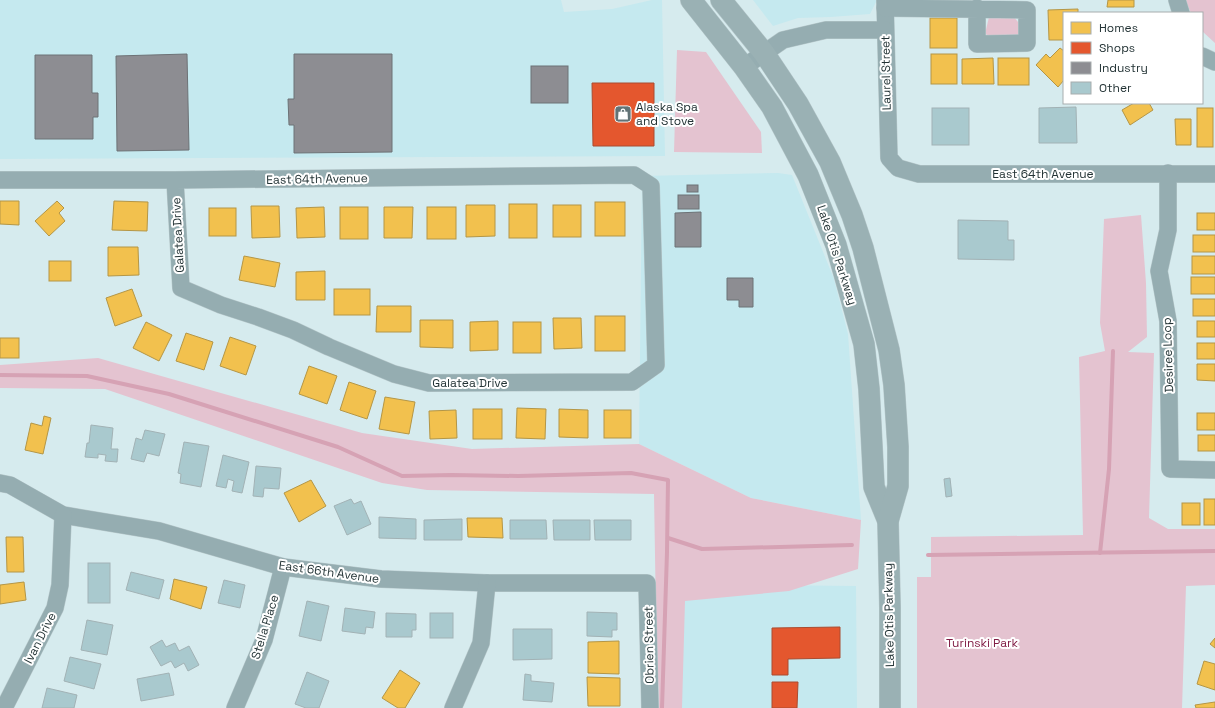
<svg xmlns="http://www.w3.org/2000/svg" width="1215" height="708" font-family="'Space Grotesk',sans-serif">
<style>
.built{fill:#c5e9ef}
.green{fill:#e4c3d0}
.homes{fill:#f2c14e;stroke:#b49646}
.shops{fill:#e4572e;stroke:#aa4c30}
.industry{fill:#8d8d92;stroke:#6d7276}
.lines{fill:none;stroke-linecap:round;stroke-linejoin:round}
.stream{stroke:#d6a2b4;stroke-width:4}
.building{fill:#a9c9ce;stroke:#a2b2b5}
.minor-casing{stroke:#b7c8cb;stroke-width:18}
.major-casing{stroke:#b7c8cb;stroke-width:22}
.minor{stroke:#95adb1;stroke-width:17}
.major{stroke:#9ab1b4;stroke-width:21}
.labels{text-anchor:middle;stroke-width:4;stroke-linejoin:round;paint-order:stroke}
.street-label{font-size:12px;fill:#233335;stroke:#fff}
.poi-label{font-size:12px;fill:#233335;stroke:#fff;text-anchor:start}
.park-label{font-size:12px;fill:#801c44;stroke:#fff}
</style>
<rect width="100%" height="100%" fill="#d6ebee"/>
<g class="built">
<polygon points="0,0 561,0 564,12 612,9 652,0 662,0 665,156 0,159"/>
<polygon points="753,0 877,0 870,14 831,17 798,18 773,26"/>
<polygon points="778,173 792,175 834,279 848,334 861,520 751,498 639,444 642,176"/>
<polygon points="666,584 856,586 857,708 668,708"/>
</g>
<g class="green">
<polygon points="1186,0 1215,0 1215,43 1202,31 1202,13 1191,13 1187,4"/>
<polygon points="989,17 1014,17 1018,22 1019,36 1002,40 985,34"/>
<polygon points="677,50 706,52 761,132 762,153 674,152"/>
<polygon points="1141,215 1146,283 1147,337 1128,352 1154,353 1149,518 1168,529 1215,529 1215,585 1186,586 1182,708 917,708 917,577 931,577 931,537 1083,535 1079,357 1105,351 1100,323 1104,219"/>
<polygon points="98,358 362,433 472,449 639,444 751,498 861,520 858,569 789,591 685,601 682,708 659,708 656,615 654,494 427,490 382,483 105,389 0,388 0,365"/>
</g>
<g class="homes">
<polygon points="1108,0 1134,0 1134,7 1107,7"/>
<polygon points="1078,9 1078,13 1064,13 1064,40 1049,40 1048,10"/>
<rect x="930" y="18" width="27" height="30"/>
<polygon points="1060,48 1064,51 1064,80 1058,87 1036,65 1046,54 1050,58"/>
<rect x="931" y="54" width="26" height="30"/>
<polygon points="993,58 994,84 962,84 962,59"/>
<rect x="998" y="58" width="31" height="27"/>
<polygon points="1134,103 1149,103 1153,110 1130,125 1122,110"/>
<rect x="1197" y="108" width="16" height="39"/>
<polygon points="1175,119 1191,119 1191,145 1176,145"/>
<polygon points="0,201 19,201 19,225 0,224"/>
<polygon points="57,201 64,208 59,213 65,221 49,236 35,221"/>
<polygon points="114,201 148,202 147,231 112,230"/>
<rect x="595" y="202" width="30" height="34"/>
<rect x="509" y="204" width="28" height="34"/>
<polygon points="466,205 495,205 495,236 466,237"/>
<rect x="553" y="205" width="28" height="32"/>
<polygon points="251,206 279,206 280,237 252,238"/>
<polygon points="324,207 325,237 297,238 296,208"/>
<rect x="340" y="207" width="28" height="32"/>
<polygon points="384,207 413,207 412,238 384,238"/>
<rect x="427" y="207" width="29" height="32"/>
<rect x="209" y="208" width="27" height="28"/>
<rect x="1197" y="213" width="18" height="17"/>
<rect x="1193" y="235" width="22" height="17"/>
<polygon points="108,247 138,247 139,275 108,276"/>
<polygon points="244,256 280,263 275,287 239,280"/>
<rect x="1192" y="256" width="23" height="18"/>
<rect x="49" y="261" width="22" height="20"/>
<polygon points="325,271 325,300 296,300 296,272"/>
<rect x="1191" y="277" width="24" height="17"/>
<polygon points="132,289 142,316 115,326 106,298"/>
<rect x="334" y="289" width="36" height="26"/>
<rect x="1193" y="299" width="22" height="17"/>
<polygon points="377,306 411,306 411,332 376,332"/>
<rect x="595" y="316" width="30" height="35"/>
<polygon points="553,318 581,318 582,348 554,349"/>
<polygon points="420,320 453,320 453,348 420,347"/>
<polygon points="498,321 498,350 470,351 470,322"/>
<rect x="1197" y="321" width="18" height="16"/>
<polygon points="146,322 172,335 159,361 133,348"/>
<rect x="513" y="322" width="28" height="31"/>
<polygon points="186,333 213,342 204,370 176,361"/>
<polygon points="230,337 256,346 246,375 220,366"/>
<rect x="0" y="338" width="19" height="20"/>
<rect x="1197" y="343" width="18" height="16"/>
<polygon points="1197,364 1215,364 1215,381 1197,380"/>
<polygon points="309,366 337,376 327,404 299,394"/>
<polygon points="349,382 376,391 367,419 340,410"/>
<polygon points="385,397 415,402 409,434 379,429"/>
<polygon points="517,408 546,409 545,439 516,438"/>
<rect x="473" y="409" width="29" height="30"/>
<polygon points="559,409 588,410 588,438 559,437"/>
<polygon points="456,410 457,438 430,439 429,411"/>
<rect x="604" y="410" width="27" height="28"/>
<rect x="1197" y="413" width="18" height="17"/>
<polygon points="44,416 51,418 43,454 25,450 31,423 42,426"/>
<rect x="1198" y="435" width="17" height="16"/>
<polygon points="311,480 326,506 299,522 284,493"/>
<rect x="1204" y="499" width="11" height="26"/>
<rect x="1182" y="503" width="18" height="22"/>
<polygon points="467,518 502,518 503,538 468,537"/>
<polygon points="6,537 23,537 24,572 7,572"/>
<polygon points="174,579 207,587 201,609 170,599"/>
<polygon points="24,582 26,600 0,604 0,585"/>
<polygon points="1215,638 1215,648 1210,644"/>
<polygon points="619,641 619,674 588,673 588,642"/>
<polygon points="1204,661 1215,664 1215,690 1197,684"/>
<polygon points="400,670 420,683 405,708 398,708 382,698"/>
<polygon points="587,677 620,678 620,706 588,706"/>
<polygon points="1215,702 1215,708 1196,708 1195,705"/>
</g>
<g class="shops">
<polygon points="592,83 654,83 654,146 593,146"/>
<polygon points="840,627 840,658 788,659 788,675 772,675 772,628"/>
<polygon points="772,682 798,682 797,708 772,708"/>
</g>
<g class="industry">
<polygon points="187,54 189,150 117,151 116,56"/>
<polygon points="294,54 392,54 392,152 294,153 294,125 289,125 288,99 294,99"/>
<polygon points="35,55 92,55 92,93 98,93 98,117 93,117 93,139 35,139"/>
<rect x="531" y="66" width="37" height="37"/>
<rect x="687" y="185" width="11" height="7"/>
<rect x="678" y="195" width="21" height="14"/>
<polygon points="701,212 701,247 675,247 675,213"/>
<polygon points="727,278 753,278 753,307 739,307 739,300 727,300"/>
</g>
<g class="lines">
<g class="stream">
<polyline points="0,375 87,376 169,394 338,447 402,476 452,475 518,476 631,473 668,480 667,552 662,708"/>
<polyline points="668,538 702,549 852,545"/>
<polyline points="1100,553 1109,469 1113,351"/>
<polyline points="928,555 1215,551"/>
</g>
</g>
<g class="building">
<polygon points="1076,107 1077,143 1039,143 1039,108"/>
<rect x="932" y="108" width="37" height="37"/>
<polygon points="958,220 1008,221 1008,240 1014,240 1014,260 958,259"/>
<polygon points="91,425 113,428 111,449 118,449 117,462 105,461 106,455 98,454 98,458 85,457 87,443 89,443"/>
<polygon points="145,430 165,434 159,456 147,453 144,462 131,459 136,438 142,440"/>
<polygon points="184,442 209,446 201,487 180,483 181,474 178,473"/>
<polygon points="223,455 249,462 242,493 232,491 234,481 228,479 226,488 216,486"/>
<polygon points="256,466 281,468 279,489 264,488 263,497 253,496"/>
<polygon points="950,478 952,496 946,497 944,479"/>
<polygon points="351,499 354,504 361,501 371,524 347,535 334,506"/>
<polygon points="379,517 416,519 416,539 379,538"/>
<polygon points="462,519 462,540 424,540 424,520"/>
<polygon points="510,520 546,520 547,539 510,539"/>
<polygon points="553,520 590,520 590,540 554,540"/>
<polygon points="594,520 631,520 631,540 595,540"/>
<rect x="88" y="563" width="22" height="40"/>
<polygon points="131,572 164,580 159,599 126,590"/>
<polygon points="224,580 245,585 240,608 218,603"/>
<polygon points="307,601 329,606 321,641 299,636"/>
<polygon points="345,608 375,612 373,628 366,627 365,634 342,631"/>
<polygon points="587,612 617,613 617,630 612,630 612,637 587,636"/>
<polygon points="386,613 416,614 416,630 412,630 412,637 386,637"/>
<rect x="430" y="613" width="23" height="25"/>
<polygon points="87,620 113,625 107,655 81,650"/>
<polygon points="513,629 552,629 552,659 513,660"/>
<polygon points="162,640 166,647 175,643 179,651 189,646 199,665 188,671 184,663 175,668 171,661 161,666 150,647"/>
<polygon points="70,657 101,664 94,689 64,681"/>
<polygon points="307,672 329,681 319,708 306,708 295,704"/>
<polygon points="169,673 174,695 141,701 137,679"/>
<polygon points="525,674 531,675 531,681 554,683 552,702 523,700"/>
<polygon points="47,688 77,695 74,708 42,708"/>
</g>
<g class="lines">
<g class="minor-casing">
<g id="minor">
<polyline points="885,0 889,158 898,168 919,174 1215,174"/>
<polyline points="1177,0 1181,13"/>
<polyline points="885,8 1027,10 1027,43 977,44 977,8"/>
<polyline points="1202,56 1215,62"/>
<polyline points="744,67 783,40 826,30 885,30"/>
<polyline points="1168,173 1168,230 1159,271 1168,321 1170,469 1215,470"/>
<polyline points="0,180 175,180 634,175 651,186 656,365 632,382 429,383 394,374 329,347 293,330 258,317 221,305 181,288 175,180"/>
<polyline points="0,483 10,485 63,515 159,531 283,567 381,579 487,583 647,583 650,708"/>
<polyline points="4,708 55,608 60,585 63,515"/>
<polyline points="235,708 264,640 283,567"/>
<polyline points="453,708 481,643 487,583"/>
</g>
</g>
<g class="major-casing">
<g id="major">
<polyline points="691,0 744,67 772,107 808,175 836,245 864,344 869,389 874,487 888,521"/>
<polyline points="721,0 764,53 798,104 830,162 852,215 863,248 889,350 894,385 898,447 898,486 888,521 890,608 890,708"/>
</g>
</g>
<use href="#minor" class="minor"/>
<use href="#major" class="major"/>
</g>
<defs>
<g id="shop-square" transform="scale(0.9)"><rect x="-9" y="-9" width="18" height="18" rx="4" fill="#627376" stroke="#fff"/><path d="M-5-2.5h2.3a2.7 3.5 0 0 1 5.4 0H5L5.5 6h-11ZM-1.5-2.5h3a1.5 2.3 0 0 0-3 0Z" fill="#fff"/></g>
</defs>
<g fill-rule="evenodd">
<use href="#shop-square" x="623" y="114"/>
</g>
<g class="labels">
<g class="street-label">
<text transform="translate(886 73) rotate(-91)" y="4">Laurel Street</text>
<text x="1043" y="178">East 64th Avenue</text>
<text transform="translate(317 179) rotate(-1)" y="4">East 64th Avenue</text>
<text transform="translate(178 235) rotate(-93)" y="4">Galatea Drive</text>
<text transform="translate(837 255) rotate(72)" y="4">Lake Otis Parkway</text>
<text transform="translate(1168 355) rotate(-92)" y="4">Desiree Loop</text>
<text x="470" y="387">Galatea Drive</text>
<text transform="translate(329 572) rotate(8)" y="4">East 66th Avenue</text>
<text transform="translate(889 615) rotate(-91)" y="4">Lake Otis Parkway</text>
<text transform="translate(265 627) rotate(-73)" y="4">Stella Place</text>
<text transform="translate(40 638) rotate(-63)" y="4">Ivan Drive</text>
<text transform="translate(649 645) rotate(-91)" y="4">Obrien Street</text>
</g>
<g class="poi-label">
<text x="636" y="111">Alaska Spa<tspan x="636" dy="14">and Stove</tspan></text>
</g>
<g class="park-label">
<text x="982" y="647">Turinski Park</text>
</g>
</g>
<rect x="1063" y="12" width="140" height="92" fill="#ffffff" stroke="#a7adae"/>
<rect x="1071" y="22" width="20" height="12" fill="#f2c14e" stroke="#a7adae"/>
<text x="1099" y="32" font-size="12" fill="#233335">Homes</text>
<rect x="1071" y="42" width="20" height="12" fill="#e4572e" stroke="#a7adae"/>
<text x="1099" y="52" font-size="12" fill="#233335">Shops</text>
<rect x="1071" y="62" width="20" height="12" fill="#8d8d92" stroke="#a7adae"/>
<text x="1099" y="72" font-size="12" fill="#233335">Industry</text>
<rect x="1071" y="82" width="20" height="12" fill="#a9c9ce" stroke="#a7adae"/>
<text x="1099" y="92" font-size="12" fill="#233335">Other</text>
</svg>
